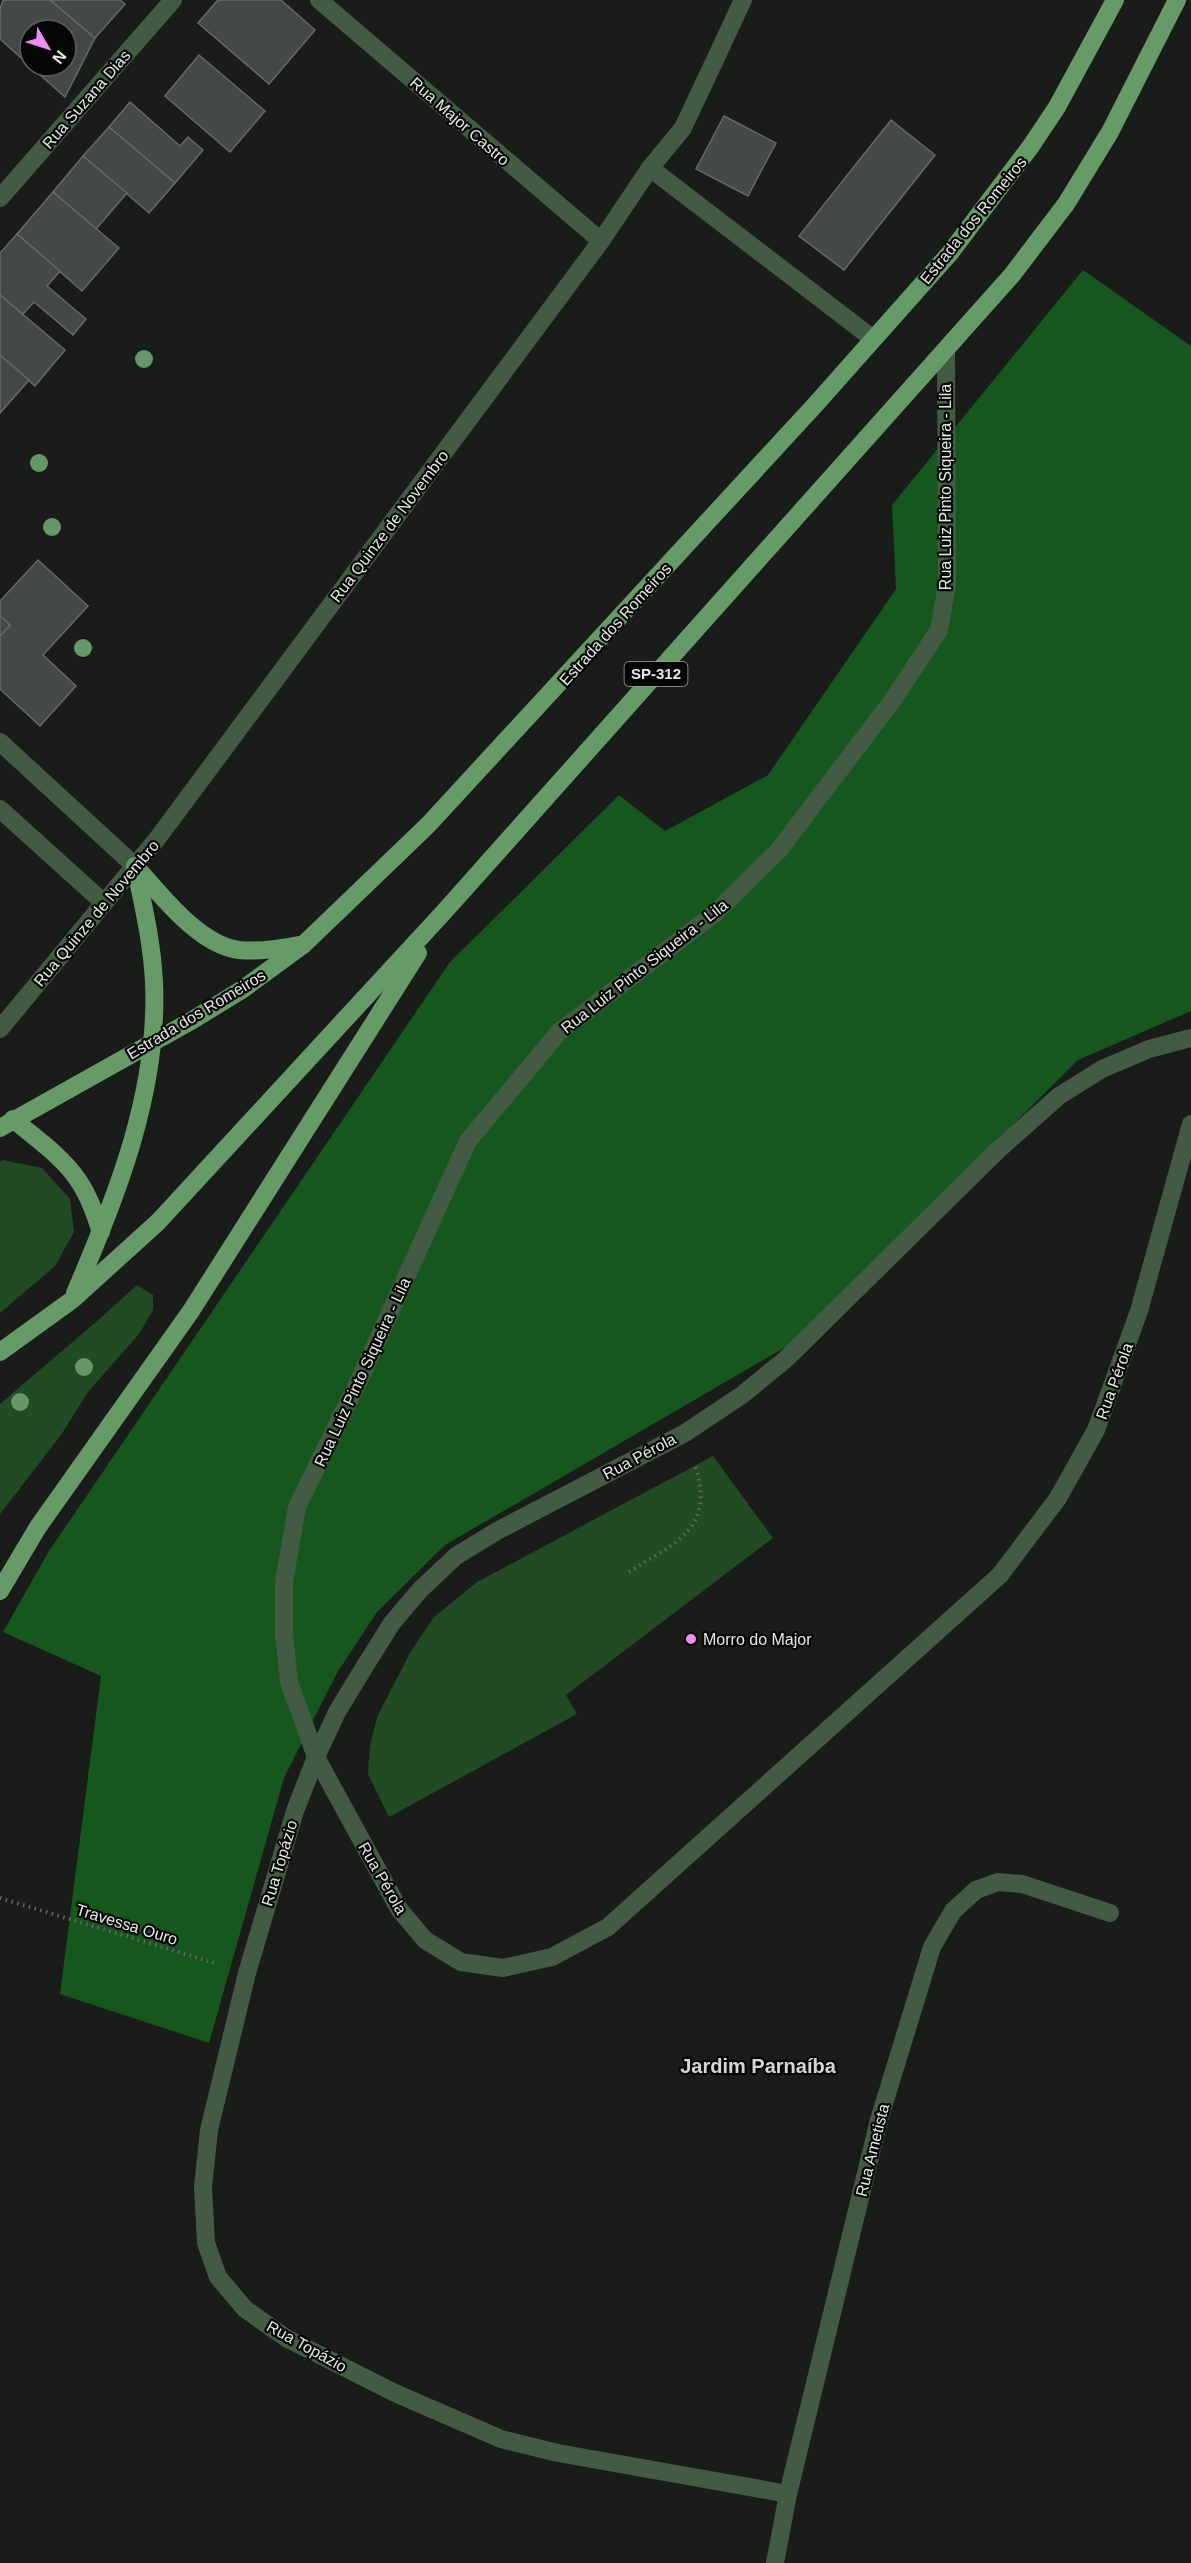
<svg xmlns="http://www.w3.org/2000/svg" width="1191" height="2563" font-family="Arial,sans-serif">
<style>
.green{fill:#214b23}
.forest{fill:#16571e}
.building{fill:#454945;stroke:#656a65;stroke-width:1.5;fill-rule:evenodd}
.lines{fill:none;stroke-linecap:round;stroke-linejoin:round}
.path{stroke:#656865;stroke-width:4;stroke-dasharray:1.5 4.5;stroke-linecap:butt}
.street{stroke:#425b42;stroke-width:18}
.primary{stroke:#669a67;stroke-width:18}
.tree{fill:#669768}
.poi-dot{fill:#f08bf6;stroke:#050705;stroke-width:2}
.labels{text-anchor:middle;stroke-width:4.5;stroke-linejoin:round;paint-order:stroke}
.shield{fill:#050705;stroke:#a2a5a2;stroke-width:1.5}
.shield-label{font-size:15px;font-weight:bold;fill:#e6e9e6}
.street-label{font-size:16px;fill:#e6e9e6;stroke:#050705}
.poi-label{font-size:16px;fill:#e6e9e6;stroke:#050705;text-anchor:start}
.quarter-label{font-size:20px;font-weight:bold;fill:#d2d7d2;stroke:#050705}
</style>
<rect width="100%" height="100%" fill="#191c19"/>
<g class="green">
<polygon points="3,1160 42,1168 70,1199 74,1232 55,1266 0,1313 0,1162"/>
<polygon points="137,1285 153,1295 153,1310 139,1334 88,1392 61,1435 0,1514 0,1404 96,1322"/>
<polygon points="713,1456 773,1538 566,1695 577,1714 389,1817 368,1774 370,1746 377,1717 411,1651 434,1617 477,1582"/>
</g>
<polygon class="forest" points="1083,270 1191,346 1191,1011 1078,1060 796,1341 445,1545 377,1612 337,1673 284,1778 209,2043 60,1994 101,1676 3,1632 49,1551 450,962 619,795 665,831 768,775 896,589 892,505"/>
<g class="building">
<path d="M3,0h47l45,38 -30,59 -65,-58v-30zM30,30h36v36h-36z"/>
<polygon points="50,0 120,0 125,4 95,38"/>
<polygon points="218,0 281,0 315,30 269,84 198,23"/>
<polygon points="199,55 265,111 230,152 165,96"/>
<polygon points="130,102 180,146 188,137 203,150 175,183 109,127"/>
<polygon points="724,116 776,143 748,196 696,169"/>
<polygon points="891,120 935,155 844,270 799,236"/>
<polygon points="109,127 175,183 149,213 83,156"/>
<polygon points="83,156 127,193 96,229 53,192"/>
<polygon points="53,192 119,248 82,291 17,234"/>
<polygon points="17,234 60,271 47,286 86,319 73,335 34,302 23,314 0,295 0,253"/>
<polygon points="0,295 65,350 35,386 0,355"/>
<polygon points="0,355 29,380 0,413"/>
<polygon points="38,560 88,606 43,655 76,686 40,726 0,689 0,636 10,625 0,616 0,601"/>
<polygon points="0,616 10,625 0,636"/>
</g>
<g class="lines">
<g class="path">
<path d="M629,1572c47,-30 87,-43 66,-107"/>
<polyline points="0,1898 218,1964"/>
</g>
<g class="street">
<polyline points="319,0 601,241"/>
<polyline points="650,168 872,338"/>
<polyline points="0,198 173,0"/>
<polyline points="946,351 947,585 939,630 892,701 779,850 714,914 559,1032 468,1141 362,1374 297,1507 284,1582 284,1633 289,1682 316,1757 399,1909 425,1940 461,1962 503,1968 552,1957 608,1927 1000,1575 1058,1498 1096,1430 1139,1311 1191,1124"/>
<polyline points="0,742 135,866"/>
<polyline points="0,809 104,903"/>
<polyline points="0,1029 157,839 601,241 650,168 683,128 743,0"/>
<polyline points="788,2494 558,2453 501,2439 395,2393 286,2338 245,2309 218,2277 206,2243 203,2187 209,2130 247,1973 295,1811 316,1757 337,1712 365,1666 392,1623 420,1590 456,1556 497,1531 685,1433 742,1395 786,1359 998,1150 1059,1096 1102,1069 1149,1049 1191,1038"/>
<polyline points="775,2563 788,2494 879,2120 932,1947 953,1911 976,1890 998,1882 1022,1884 1110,1913"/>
</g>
<g class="primary">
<path d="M136,867c25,28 63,78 103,83 20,2 40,-1 60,-5"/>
<path d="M13,1119c22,19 49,37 65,61 11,16 17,34 23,52"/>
<polyline points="0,1128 191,1021 243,989 303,945 428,825 815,405 950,253 1031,146 1057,107 1115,0"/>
<path d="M75,1293c42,-97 84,-203 79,-311 -2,-40 -11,-78 -19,-116"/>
<polyline points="0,1352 72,1300 158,1222 443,913 1012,275 1066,204 1110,132 1177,0"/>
<polyline points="0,1591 38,1527 191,1311 418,953"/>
</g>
</g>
<g class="tree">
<circle cx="144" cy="359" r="9"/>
<circle cx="39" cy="463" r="9"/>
<circle cx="52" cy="527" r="9"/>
<circle cx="83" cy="648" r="9"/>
<circle cx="84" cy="1367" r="9"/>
<circle cx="20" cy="1402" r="9"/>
</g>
<circle class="poi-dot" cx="691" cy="1639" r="6"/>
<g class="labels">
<rect class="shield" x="624.5" y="662" width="63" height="24" rx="4.5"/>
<g class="shield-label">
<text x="656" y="679">SP-312</text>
</g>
<g class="street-label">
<text transform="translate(86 99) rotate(-49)" y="6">Rua Suzana Dias</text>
<text transform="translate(460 121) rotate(41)" y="6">Rua Major Castro</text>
<text transform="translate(973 220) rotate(-51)" y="6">Estrada dos Romeiros</text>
<text transform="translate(945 487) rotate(-90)" y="6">Rua Luiz Pinto Siqueira - Lila</text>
<text transform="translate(389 526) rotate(-53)" y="6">Rua Quinze de Novembro</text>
<text transform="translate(615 624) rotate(-48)" y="6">Estrada dos Romeiros</text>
<text transform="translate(96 913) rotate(-50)" y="6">Rua Quinze de Novembro</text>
<text transform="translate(644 966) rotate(-38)" y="6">Rua Luiz Pinto Siqueira - Lila</text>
<text transform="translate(196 1014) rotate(-31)" y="6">Estrada dos Romeiros</text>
<text transform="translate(362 1372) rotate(-65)" y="6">Rua Luiz Pinto Siqueira - Lila</text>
<text transform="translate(1114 1381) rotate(-70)" y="6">Rua Pérola</text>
<text transform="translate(639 1456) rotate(-28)" y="6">Rua Pérola</text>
<text transform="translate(279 1863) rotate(-73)" y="6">Rua Topázio</text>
<text transform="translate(383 1878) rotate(60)" y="6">Rua Pérola</text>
<text transform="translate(127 1924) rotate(17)" y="6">Travessa Ouro</text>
<text transform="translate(872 2150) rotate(-76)" y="6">Rua Ametista</text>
<text transform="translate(307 2346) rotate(29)" y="6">Rua Topázio</text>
</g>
<g class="poi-label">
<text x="703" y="1645">Morro do Major</text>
</g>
<g class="quarter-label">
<text x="758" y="2073">Jardim Parnaíba</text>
</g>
</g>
<g transform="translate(48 48) rotate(129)"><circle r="28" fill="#050705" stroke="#5f615f" stroke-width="1.5"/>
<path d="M0-4.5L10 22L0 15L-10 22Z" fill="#f08bf6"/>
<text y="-9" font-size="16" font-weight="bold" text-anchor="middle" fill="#e6e9e6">N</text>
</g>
</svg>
